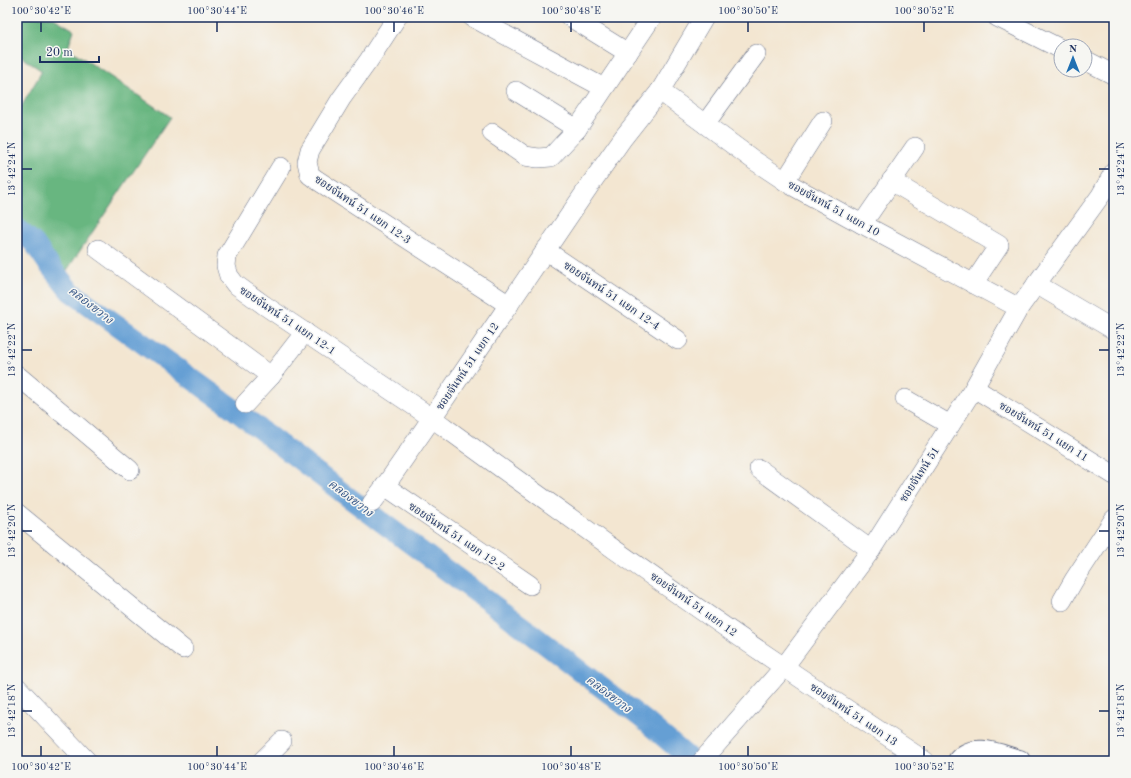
<svg xmlns="http://www.w3.org/2000/svg" width="1131" height="778" font-family="'Old Standard TT','Noto Serif Thai',serif">
<style>
.forest{fill:#67b680;stroke:#41726f}
.lines{fill:none;stroke-linecap:round;stroke-linejoin:round}
.canal{stroke:#659fd4;stroke-width:21}
.minor-casing{stroke:#676f86;stroke-width:20}
.tertiary-casing{stroke:#676f86;stroke-width:24}
.minor{stroke:#fff;stroke-width:19}
.tertiary{stroke:#fff;stroke-width:22}
.ticks{fill:none;stroke:#1b2f5e;stroke-width:1.5}
.labels{text-anchor:middle;stroke-width:3;stroke-linejoin:round;paint-order:stroke}
.street-label{font-size:11px;fill:#1b2f5e;stroke:#f6f6f2}
.water-label{font-size:12px;font-style:italic;fill:#355687;stroke:#f6f6f2}
.neatline{fill:none;stroke:#1b2f5e;stroke-width:1.5}
.ticks-label{font-size:10px;text-anchor:middle;fill:#1b2f5e}
</style>
<rect width="100%" height="100%" fill="#f6f6f2"/>
<filter id="ink" filterUnits="userSpaceOnUse"><feTurbulence type="fractalNoise" baseFrequency=".025" numOctaves="2"/><feDisplacementMap in="SourceGraphic" scale="8" xChannelSelector="R" yChannelSelector="G"/><feConvolveMatrix kernelMatrix="1 2 1 2 8 2 1 2 1" color-interpolation-filters="sRGB"/></filter>
<filter id="wash" filterUnits="userSpaceOnUse"><feTurbulence type="fractalNoise" baseFrequency=".012" numOctaves="4" result="noise"/><feDisplacementMap in="SourceGraphic" scale="16" xChannelSelector="R" yChannelSelector="G"/><feGaussianBlur stdDeviation="0.9" result="paint"/><feColorMatrix in="noise" values="0 0 0 0 0 0 0 0 0 0 0 0 0 0 0 0 0 1.4 0 .05"/><feComposite in="paint" operator="in"/></filter>
<g filter="url(#wash)">
<rect width="100%" height="100%" fill="#f3e6d1"/>
<polygon class="forest" points="17,17 52,17 74,30 68,48 170,117 63,276 36,236 17,221 17,114 42,71 17,54"/>
<g class="lines">
<polyline class="canal" points="17,229 34,243 49,265 70,291 231,407 352,500 524,628 644,720 692,761"/>
</g>
</g>
<g filter="url(#ink)">
<g class="lines">
<g class="minor-casing">
<g id="minor">
<polyline points="397,17 369,60 341,99 310,150 307,162 310,175 317,180 509,305"/>
<polyline points="472,17 604,88"/>
<polyline points="570,17 628,53"/>
<path d="M704,17l-44,74 -37,47 -31,44 -160,236c116,84 233,169 352,249 47,32 94,63 141,94"/>
<polyline points="997,17 1061,49"/>
<polyline points="1085,60 1114,75"/>
<polyline points="516,91 577,129"/>
<polyline points="660,91 755,161 791,185 849,217 1019,308"/>
<polyline points="705,124 756,54"/>
<polyline points="492,133 525,156 538,158 551,157 577,129 652,17"/>
<polyline points="281,167 227,256 226,266 229,276 235,284 264,305 432,418 385,486 372,503"/>
<polyline points="785,181 823,121"/>
<polyline points="891,181 999,245 973,284"/>
<polyline points="862,224 915,147"/>
<polyline points="98,249 271,376"/>
<polyline points="545,250 678,340"/>
<polyline points="1036,284 1114,330"/>
<polyline points="17,375 130,470"/>
<polyline points="974,388 1114,475"/>
<polyline points="905,399 950,425"/>
<polyline points="245,404 271,376 305,332"/>
<polyline points="759,469 871,550"/>
<polyline points="385,486 530,585"/>
<polyline points="17,513 183,649"/>
<polyline points="1062,601 1074,580 1114,519"/>
<polyline points="17,687 87,761"/>
<polyline points="262,761 282,741"/>
<polyline points="702,761 784,667 871,550 974,388 1019,308 1101,195 1114,172"/>
</g>
</g>
<g class="tertiary-casing">
<path id="tertiary" d="M959,761c15,-18 41,-5 60,0"/>
</g>
<use href="#minor" class="minor"/>
<use href="#tertiary" class="tertiary"/>
</g>
</g>
<path class="ticks" d="M41,22v10M217,22v10M394,22v10M571,22v10M748,22v10M924,22v10M22,169h10M1099,169h10M22,350h10M1099,350h10M22,531h10M1099,531h10M22,711h10M1099,711h10M41,746v10M217,746v10M394,746v10M571,746v10M748,746v10M924,746v10"/>
<g class="labels">
<g class="street-label">
<text transform="translate(834 208) rotate(29)" y="4">ซอยจันทน์ 51 แยก 10</text>
<text transform="translate(363 209) rotate(34)" y="4">ซอยจันทน์ 51 แยก 12-3</text>
<text transform="translate(612 295) rotate(34)" y="4">ซอยจันทน์ 51 แยก 12-4</text>
<text transform="translate(288 320) rotate(34)" y="4">ซอยจันทน์ 51 แยก 12-1</text>
<text transform="translate(467 366) rotate(-56)" y="4">ซอยจันทน์ 51 แยก 12</text>
<text transform="translate(1044 431) rotate(32)" y="4">ซอยจันทน์ 51 แยก 11</text>
<text transform="translate(919 474) rotate(-57)" y="4">ซอยจันทน์ 51</text>
<text transform="translate(457 536) rotate(34)" y="4">ซอยจันทน์ 51 แยก 12-2</text>
<text transform="translate(694 604) rotate(35)" y="4">ซอยจันทน์ 51 แยก 12</text>
<text transform="translate(854 714) rotate(34)" y="4">ซอยจันทน์ 51 แยก 13</text>
</g>
<g class="water-label">
<text transform="translate(91 305) rotate(38)" y="4">คลองขวาง</text>
<text transform="translate(351 498) rotate(37)" y="4">คลองขวาง</text>
<text transform="translate(609 694) rotate(37)" y="4">คลองขวาง</text>
</g>
</g>
<rect width="1131" height="778" fill="none" stroke="#f6f6f2" stroke-width="44"/>
<g transform="translate(1073 58)"><circle r="19" fill="#f6f6f2" stroke="#9ea6b7"/>
<path d="M0-3L7 15L0 10L-7 15Z" fill="#1f6fb2"/>
<text y="-6" font-size="11" font-weight="bold" text-anchor="middle" fill="#1b2f5e">N</text>
</g>
<path d="M40 56v6h59v-6" fill="none" stroke="#1b2f5e" stroke-width="2"/>
<text x="46" y="56" font-size="12" fill="#1b2f5e" stroke="#f6f6f2" stroke-width="3" paint-order="stroke">20 m</text>
<rect x="22" y="22" width="1087" height="734" class="neatline"/>
<g class="ticks-label">
<text x="41" y="14">100°30'42"E</text>
<text x="217" y="14">100°30'44"E</text>
<text x="394" y="14">100°30'46"E</text>
<text x="571" y="14">100°30'48"E</text>
<text x="748" y="14">100°30'50"E</text>
<text x="924" y="14">100°30'52"E</text>
<text transform="translate(11 169) rotate(-90)" y="4">13°42'24"N</text>
<text transform="translate(1120 169) rotate(-90)" y="4">13°42'24"N</text>
<text transform="translate(11 350) rotate(-90)" y="4">13°42'22"N</text>
<text transform="translate(1120 350) rotate(-90)" y="4">13°42'22"N</text>
<text transform="translate(11 531) rotate(-90)" y="4">13°42'20"N</text>
<text transform="translate(1120 531) rotate(-90)" y="4">13°42'20"N</text>
<text transform="translate(11 711) rotate(-90)" y="4">13°42'18"N</text>
<text transform="translate(1120 711) rotate(-90)" y="4">13°42'18"N</text>
<text x="41" y="770">100°30'42"E</text>
<text x="217" y="770">100°30'44"E</text>
<text x="394" y="770">100°30'46"E</text>
<text x="571" y="770">100°30'48"E</text>
<text x="748" y="770">100°30'50"E</text>
<text x="924" y="770">100°30'52"E</text>
</g>
</svg>
